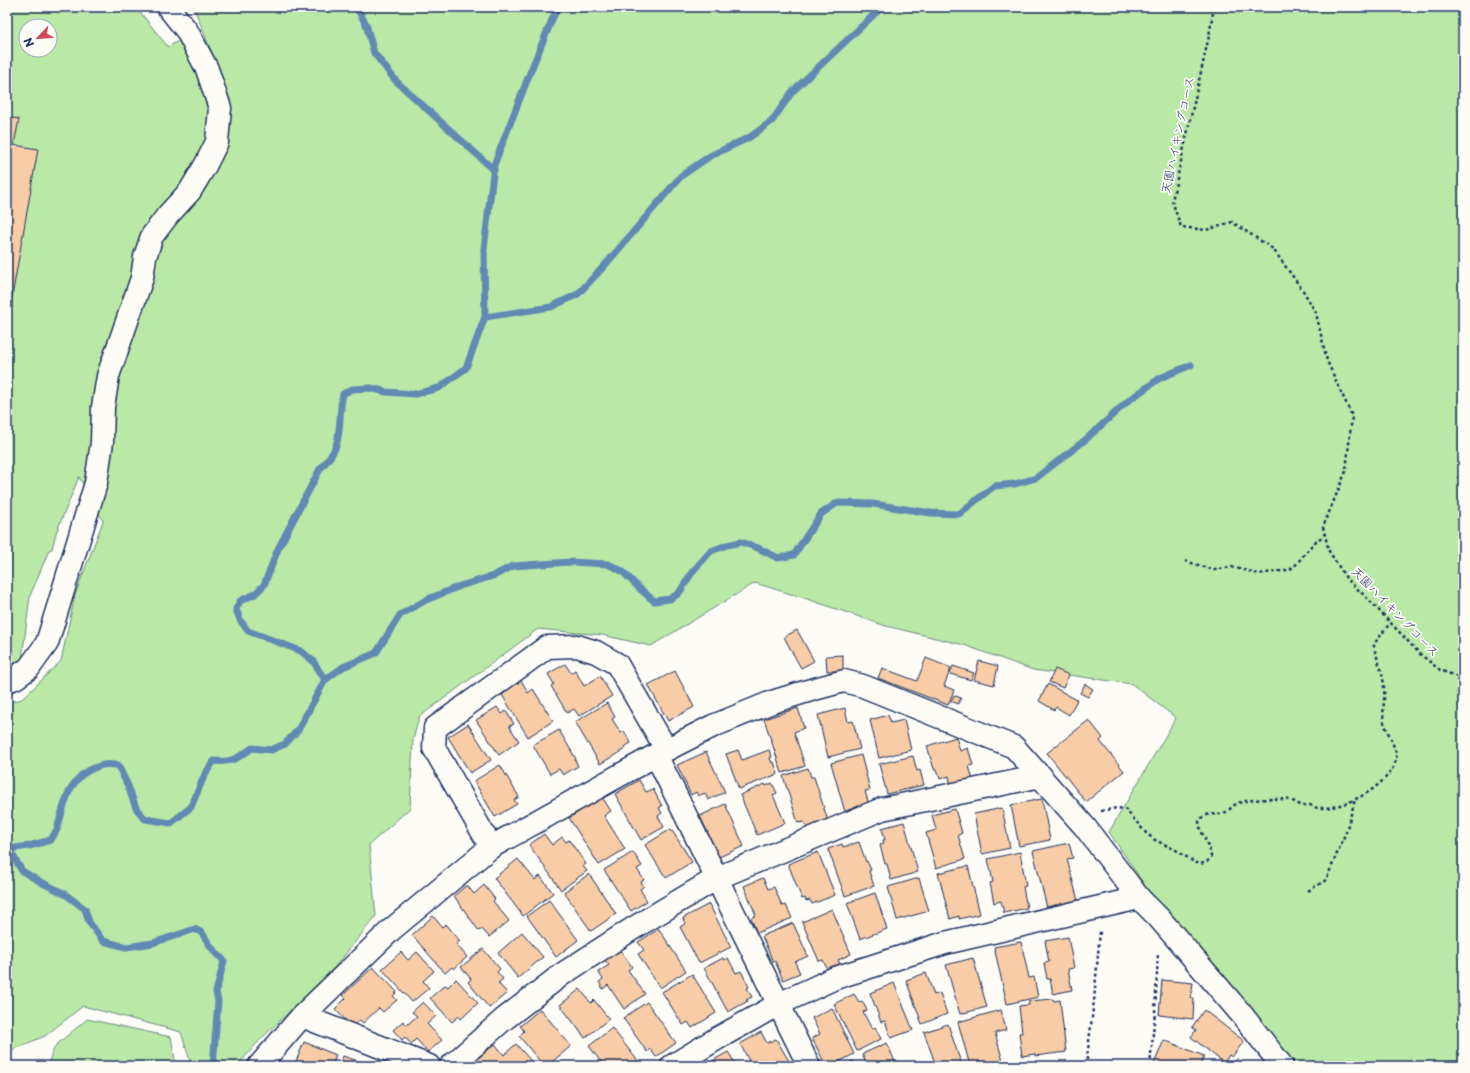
<svg xmlns="http://www.w3.org/2000/svg" width="1470" height="1073" font-family="'Playpen Sans','Klee One',sans-serif">
<style>
.green{fill:#bae8a6;stroke:#6a8c82;fill-rule:evenodd}
.lines{fill:none;stroke-linecap:round;stroke-linejoin:round}
.stream{stroke:#618ab4;stroke-width:7}
.building{fill:#f7cca6;stroke:#1b2f5e}
.minor-casing{stroke:#1b2f5e;stroke-width:25}
.path{stroke:#1b2f5e;stroke-width:2.5;stroke-dasharray:3 3;stroke-linecap:butt}
.minor{stroke:#fdfcf7;stroke-width:22}
.labels{text-anchor:middle;stroke-width:3.5;stroke-linejoin:round;paint-order:stroke}
.street-label{font-size:12px;fill:#1b2f5e;stroke:#fdfcf7}
</style>
<rect width="100%" height="100%" fill="#fdfcf7"/>
<filter id="ink" filterUnits="userSpaceOnUse"><feTurbulence type="fractalNoise" baseFrequency=".025" numOctaves="2"/><feDisplacementMap in="SourceGraphic" scale="8" xChannelSelector="R" yChannelSelector="G"/><feConvolveMatrix kernelMatrix="1 2 1 2 8 2 1 2 1" color-interpolation-filters="sRGB"/></filter>
<g filter="url(#ink)">
<g class="green">
<path d="M7,7h129l32,40 10,-6 48,47 -30,-75 -5,-6h1272v1059h-172l-133,-161 -49,-73 67,-114 -44,-34 -99,-14 -69,-25 -78,-19 -79,-27 -52,-16 -104,63 -49,-11 -64,-6 -119,88 -6,23 -3,68 -41,37 7,71 -41,51 -75,73 -23,26h-47v-5l-9,-29 -98,-26 -38,30 -38,16v-349l15,-4 39,-38 14,-66 28,-74 -24,-44 -23,56 -4,16 -3,1 -19,46 -8,63 -15,7zM26,26h24v24h-24z"/>
<polygon points="87,1019 171,1037 176,1066 47,1066 55,1046"/>
</g>
<g class="lines">
<g class="stream">
<polyline points="356,7 366,24 374,53 396,81 494,170"/>
<polyline points="485,317 551,307 578,294 606,264 681,176 710,156 750,137 772,121 792,92 882,7"/>
<path d="M325,680l-12,-19 -12,-10 -53,-20 -8,-11 -4,-11 4,-8 15,-7 9,-9 14,-36 42,-80c7,-8 15,-17 17,-27 4,-15 2,-32 6,-48l9,-5 19,-1 15,4 29,2 24,-6 27,-20 19,-51 -1,-68 10,-84 39,-100 21,-50 5,-8"/>
<path d="M7,848l2,1 20,-3 22,-6c2,-4 6,-9 7,-14 7,-23 10,-48 36,-58 10,-4 13,-4 24,-3l10,21 8,22 9,11 26,4 20,-16 14,-33 9,-13c18,2 24,-3 38,-13l19,2 14,-6 13,-14 27,-50 18,-13 33,-14 24,-38 26,-15 34,-14 33,-10 20,-10 57,-4 38,2 14,7 17,17 15,13 16,-2 9,-6 14,-22 18,-20 16,-6 14,-3 17,6 20,10 16,-3 27,-41 16,-11 36,1 58,9 28,1 35,-28 21,-2 21,-6 48,-37 44,-40 32,-23 31,-13"/>
<polyline points="9,849 22,871 41,882 65,894 85,909 89,922 103,941 126,947 153,943 195,929 202,933 211,947 224,961 216,992 218,1001 213,1066"/>
</g>
</g>
<g class="building">
<polygon points="7,117 19,119 14,145 38,149 10,308 7,308"/>
<polygon points="797,630 814,661 801,668 784,637"/>
<polygon points="843,655 843,671 827,671 826,656"/>
<polygon points="926,658 951,668 944,686 954,690 948,705 878,678 882,668 917,681"/>
<polygon points="979,661 998,666 994,685 974,680"/>
<polygon points="565,664 571,673 575,670 584,686 600,676 612,696 579,716 574,709 567,713 551,686 554,684 548,674"/>
<polygon points="953,666 974,673 971,680 950,674"/>
<polygon points="1055,669 1069,675 1063,688 1049,682"/>
<polygon points="675,671 694,707 668,721 648,685"/>
<polygon points="521,680 528,693 533,689 553,721 528,737 502,695 505,693 503,690"/>
<polygon points="1048,684 1077,700 1069,715 1056,707 1054,710 1039,701"/>
<polygon points="1085,684 1093,689 1088,697 1080,693"/>
<polygon points="954,695 961,698 958,704 951,701"/>
<polygon points="607,703 615,717 612,719 621,733 624,731 631,743 624,747 625,749 600,764 575,722"/>
<polygon points="497,707 502,714 506,711 514,724 509,726 519,741 499,755 476,720"/>
<polygon points="798,708 804,728 794,732 805,766 782,773 764,719"/>
<polygon points="845,708 848,722 853,721 860,749 828,757 818,715"/>
<polygon points="888,715 891,723 904,720 911,750 879,758 870,720"/>
<polygon points="1089,720 1103,738 1100,741 1124,771 1086,802 1047,753"/>
<polygon points="468,724 491,760 470,773 448,737"/>
<polygon points="559,730 576,759 575,760 578,766 563,775 559,769 550,774 533,745"/>
<polygon points="956,737 960,751 968,748 973,765 969,766 973,780 951,787 949,776 940,779 937,769 934,769 927,746"/>
<polygon points="738,750 742,760 769,750 772,757 770,758 772,763 774,762 778,774 739,789 726,754"/>
<polygon points="706,752 725,792 708,800 705,793 698,796 696,792 691,795 677,765"/>
<polygon points="861,755 870,790 865,791 869,805 845,812 831,763"/>
<polygon points="913,756 917,771 920,770 924,785 887,794 879,764"/>
<polygon points="500,765 519,797 514,800 517,804 495,817 474,781"/>
<polygon points="808,768 811,777 814,777 828,821 807,828 804,822 798,823 783,776"/>
<polygon points="639,780 646,792 653,789 662,806 659,808 662,813 658,816 664,827 641,840 615,794"/>
<polygon points="772,783 777,793 773,795 785,823 757,835 740,795 765,784 766,786"/>
<polygon points="602,797 611,811 604,816 625,849 599,865 569,818"/>
<polygon points="1042,799 1050,840 1019,846 1011,805"/>
<polygon points="725,804 744,846 719,857 700,816"/>
<polygon points="1002,808 1010,848 982,854 974,814"/>
<polygon points="955,809 962,833 958,835 965,859 936,868 926,833 936,830 932,815"/>
<polygon points="904,822 918,872 891,880 887,864 885,864 880,845 884,844 883,840 885,840 882,828"/>
<polygon points="671,829 692,862 666,878 645,845"/>
<polygon points="544,834 552,845 562,837 566,842 569,840 586,864 583,866 587,871 561,890 529,845"/>
<polygon points="859,842 866,862 867,861 871,870 869,871 874,886 845,896 828,849 842,844 843,847"/>
<polygon points="1069,843 1073,858 1067,859 1078,901 1047,908 1033,851"/>
<polygon points="633,852 642,866 637,869 644,880 641,882 644,886 640,889 647,901 631,911 604,870"/>
<polygon points="818,852 835,895 812,904 810,900 806,901 805,898 802,899 788,864"/>
<polygon points="1020,852 1026,886 1023,887 1027,908 1004,913 1001,901 994,903 990,883 993,882 988,859"/>
<polygon points="518,859 535,880 540,876 553,893 523,916 494,878"/>
<polygon points="968,866 980,914 959,919 959,916 950,919 938,873"/>
<polygon points="589,874 616,914 591,931 564,892"/>
<polygon points="763,878 768,889 774,887 782,906 786,905 792,918 757,933 751,918 756,915 744,886"/>
<polygon points="919,878 929,911 897,920 888,887"/>
<polygon points="467,885 474,894 484,885 495,899 493,901 509,921 489,937 482,929 479,931 454,896"/>
<polygon points="875,893 887,929 860,939 847,903"/>
<polygon points="549,900 578,940 556,957 527,916"/>
<polygon points="709,904 731,947 699,963 680,927 685,924 683,918"/>
<polygon points="832,909 851,954 838,960 840,964 827,969 823,960 819,961 802,922"/>
<polygon points="433,916 442,927 446,924 460,941 456,944 467,957 454,969 452,967 445,973 412,935"/>
<polygon points="793,923 808,956 795,962 800,973 783,980 775,961 773,962 762,936"/>
<polygon points="659,929 686,971 660,988 638,954 644,950 638,942"/>
<polygon points="522,932 543,957 518,978 498,953"/>
<polygon points="1068,937 1074,968 1068,969 1072,990 1053,994 1050,979 1047,979 1044,963 1049,962 1045,941"/>
<polygon points="1021,942 1029,978 1034,977 1038,997 1007,1004 994,947"/>
<polygon points="619,948 632,967 628,970 645,994 624,1009 608,985 603,989 599,982 603,979 598,972 609,965 604,959"/>
<polygon points="483,949 500,969 497,972 503,979 498,983 507,993 489,1008 468,982 471,979 461,967"/>
<polygon points="401,952 408,960 417,952 434,971 423,981 429,988 412,1002 382,969"/>
<polygon points="723,958 724,960 728,958 736,973 741,971 749,987 747,988 752,997 746,1000 748,1001 728,1012 704,968"/>
<polygon points="973,958 987,1007 960,1014 946,965"/>
<polygon points="373,967 397,992 393,996 397,1000 383,1012 379,1008 363,1023 360,1020 352,1027 335,1009 346,998 343,995"/>
<polygon points="926,973 934,995 940,993 947,1014 922,1024 906,980"/>
<polygon points="692,974 716,1013 692,1028 688,1022 683,1025 662,992"/>
<polygon points="456,979 478,1003 461,1019 459,1016 452,1022 430,998 445,985 448,987"/>
<polygon points="1162,980 1193,983 1191,998 1194,998 1193,1019 1159,1015"/>
<polygon points="894,983 913,1030 891,1038 885,1021 881,1022 870,993"/>
<polygon points="580,989 591,1003 594,1000 609,1019 585,1038 560,1005"/>
<polygon points="854,994 859,1002 862,1001 867,1010 863,1012 872,1029 875,1027 881,1039 857,1051 834,1004"/>
<polygon points="1053,999 1054,1001 1060,1000 1066,1052 1035,1056 1035,1054 1022,1056 1019,1033 1022,1033 1019,1006 1029,1005 1029,1001"/>
<polygon points="423,1002 436,1016 427,1024 442,1040 428,1052 416,1039 411,1044 405,1037 402,1040 393,1030 403,1021 407,1025 417,1016 412,1012"/>
<polygon points="647,1002 676,1043 656,1057 650,1049 647,1052 623,1018"/>
<polygon points="832,1008 854,1054 831,1066 826,1066 812,1038 820,1034 812,1018"/>
<polygon points="540,1009 571,1046 547,1066 544,1066 519,1036 524,1031 520,1026"/>
<polygon points="1001,1010 1006,1030 995,1033 1004,1065 981,1066 981,1063 970,1066 958,1022"/>
<polygon points="1204,1010 1244,1041 1232,1057 1229,1055 1224,1063 1191,1037 1196,1030 1192,1027"/>
<polygon points="948,1024 962,1066 936,1066 924,1032"/>
<polygon points="612,1028 641,1065 639,1066 604,1066 589,1046"/>
<polygon points="761,1032 767,1043 776,1039 792,1066 752,1066 740,1044"/>
<polygon points="1164,1040 1204,1056 1200,1066 1160,1066 1154,1064"/>
<polygon points="304,1042 336,1055 332,1066 294,1066"/>
<polygon points="887,1043 895,1062 892,1064 893,1066 867,1066 862,1054"/>
<polygon points="495,1044 504,1055 516,1044 531,1061 525,1066 469,1066"/>
<polygon points="728,1052 737,1066 715,1066 712,1061"/>
<polygon points="343,1056 370,1065 340,1066"/>
<polygon points="1238,1058 1246,1066 1230,1066"/>
<polygon points="853,1061 856,1066 843,1066"/>
</g>
<g class="lines">
<g class="minor-casing">
<g id="minor">
<polyline points="7,681 15,678 29,668 47,643 96,483 102,442 103,407 108,376 142,278 145,257 152,236 168,215 190,191 205,166 217,142 220,108 207,69 187,31 168,7"/>
<polyline points="656,755 809,1066"/>
<polyline points="491,847 434,748 435,728 547,647 577,646 596,652 617,664 666,749"/>
<polyline points="302,1016 429,1066"/>
<polyline points="259,1066 302,1016 391,930 491,847 656,755 713,726 772,702 811,690 844,681 863,686 1014,747 1085,827 1139,898 1159,918 1243,1016 1282,1066"/>
<polyline points="451,1066 503,1020 561,975 632,929 717,878 882,809 1041,776"/>
<polyline points="672,1066 718,1038 779,1004 835,978 945,943 1139,898"/>
</g>
</g>
<g class="path">
<polyline points="1214,7 1209,36 1172,201 1181,227 1206,230 1232,222 1273,249 1304,292 1316,313 1327,361 1352,416 1346,471 1323,527 1329,551 1346,578 1370,601 1420,654 1440,670 1463,679"/>
<polyline points="1185,561 1214,570 1232,567 1259,574 1288,570 1294,567 1312,545 1325,534"/>
<polyline points="1463,767 1461,771 1463,785"/>
<path d="M1101,811l16,-3 8,1 21,24 9,7 21,10 18,12 6,2 7,-2 4,-5c-1,-13 -11,-23 -12,-36 7,-10 15,-5 25,-8 5,-2 9,-8 14,-10 10,-4 41,-5 52,-3 4,1 7,4 11,5 3,1 6,0 9,0 3,1 5,3 8,3 26,2 71,-22 78,-48 2,-9 -9,-28 -12,-38 -2,-11 1,-22 0,-33 0,-13 -6,-28 -10,-41v-4l16,-21"/>
<polyline points="1308,891 1326,880 1346,832 1355,800"/>
<polyline points="1086,1066 1094,1001 1100,931"/>
<polyline points="1150,1066 1155,1012 1158,953"/>
</g>
<use href="#minor" class="minor"/>
</g>
</g>
<g class="labels">
<g class="street-label">
<text transform="translate(1178 135) rotate(-78)" y="4">天園ハイキングコース</text>
<text transform="translate(1395 612) rotate(46)" y="4">天園ハイキングコース</text>
</g>
</g>
<rect width="1470" height="1073" fill="none" stroke="#fdfcf7" stroke-width="24"/>
<rect x="12" y="12" width="1446" height="1049" fill="none" stroke="#1b2f5e" stroke-width="1.5" filter="url(#ink)"/>
<g transform="translate(38 38) rotate(244)"><circle r="19" fill="#fdfcf7" stroke="#a3aaba"/>
<path d="M0-3L7 15L0 10L-7 15Z" fill="#d1495b"/>
<text y="-6" font-size="11" font-weight="bold" text-anchor="middle" fill="#1b2f5e">N</text>
</g>
</svg>
